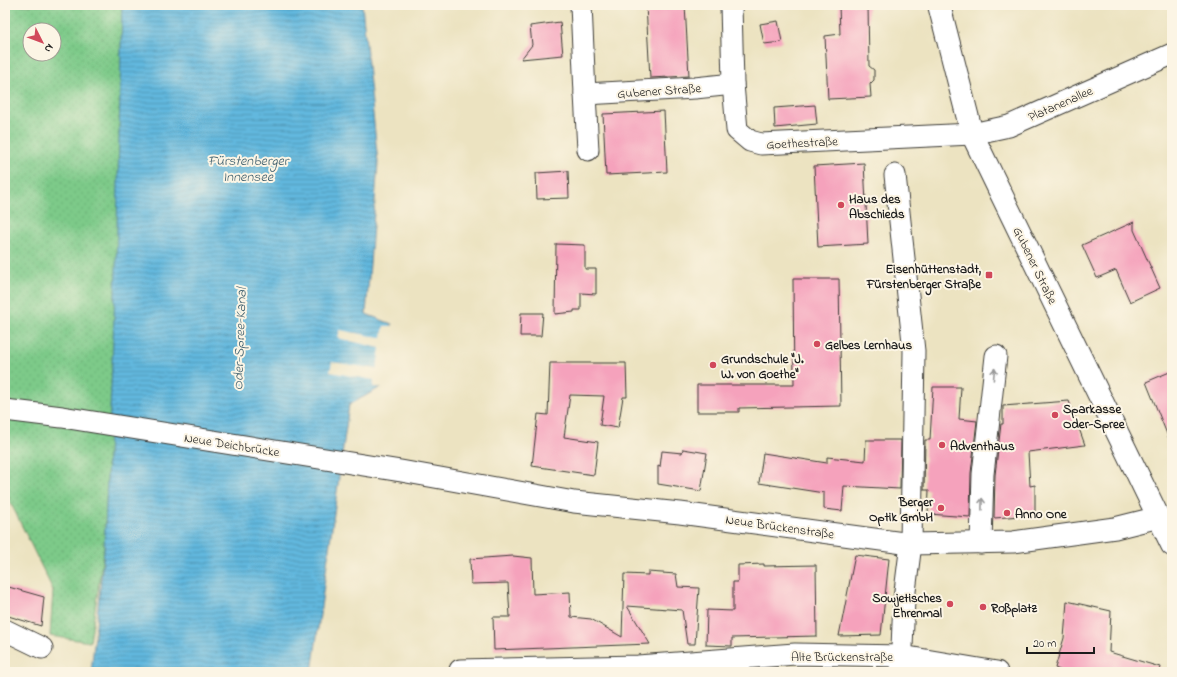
<svg xmlns="http://www.w3.org/2000/svg" width="1177" height="677" font-family="'Indie Flower',sans-serif">
<style>
.green{fill:url(#green-dots);stroke:#4c7352;fill-rule:evenodd}
.water{fill:url(#water-rules);stroke:#3f6a7d}
.pier{fill:#ece3c1}
.building{fill:#f5a2bc}
.lines{fill:none;stroke-linecap:round;stroke-linejoin:round}
.minor-casing{stroke:#3b3a35;stroke-width:23}
.secondary-casing{stroke:#3b3a35;stroke-width:24}
.minor{stroke:#fff;stroke-width:21}
.secondary{stroke:#fff;stroke-width:22}
.oneway{stroke:#999}
.poi-dot{fill:#d1495b;stroke:#fcf5e5;stroke-width:1.5}
.labels{text-anchor:middle;stroke-width:4;stroke-linejoin:round;paint-order:stroke}
.street-label{font-size:13px;fill:#1c1c1c;stroke:#fcf5e5}
.poi-label{font-size:13px;font-weight:bold;fill:#1c1c1c;stroke:#fcf5e5;text-anchor:start}
.water-label{font-size:14px;font-style:italic;fill:#385a6a;stroke:#fcf5e5}
</style>
<defs>
<pattern id="green-dots" width="8" height="8" patternUnits="userSpaceOnUse"><rect width="8" height="8" fill="#7dca89"/><path d="M2 2h.1M6 6h.1" fill="none" stroke="#6bad76" stroke-width="1.8" stroke-linecap="round"/></pattern>
<pattern id="water-rules" width="6" height="5" patternUnits="userSpaceOnUse"><rect width="6" height="5" fill="#62b8de"/><path d="M0 2.5h6" fill="none" stroke="#5095b3"/></pattern>
</defs>
<rect width="100%" height="100%" fill="#fcf5e5"/>
<filter id="ink" filterUnits="userSpaceOnUse"><feTurbulence type="fractalNoise" baseFrequency=".025" numOctaves="2"/><feDisplacementMap in="SourceGraphic" scale="8" xChannelSelector="R" yChannelSelector="G"/><feConvolveMatrix kernelMatrix="1 2 1 2 8 2 1 2 1" color-interpolation-filters="sRGB"/></filter>
<filter id="wash" filterUnits="userSpaceOnUse"><feTurbulence type="fractalNoise" baseFrequency=".012" numOctaves="4" result="noise"/><feDisplacementMap in="SourceGraphic" scale="16" xChannelSelector="R" yChannelSelector="G"/><feGaussianBlur stdDeviation="0.9" result="paint"/><feColorMatrix in="noise" values="0 0 0 0 0 0 0 0 0 0 0 0 0 0 0 0 0 1.4 0 .05"/><feComposite in="paint" operator="in"/></filter>
<g filter="url(#wash)">
<rect width="100%" height="100%" fill="#ece3c1"/>
<path class="green" d="M5,5h117l-5,265 -13,280 -14,92 -40,-6 3,-46 -48,-99zM30,30h24v24h-24z"/>
<polygon class="water" points="122,5 362,5 378,163 366,314 392,324 383,386 349,405 312,672 91,672 104,551 116,269"/>
<polygon class="pier" points="384,326 393,326 384,387 373,387 374,380 330,372 332,362 377,369 380,348 338,338 340,330 382,338"/>
<g id="blocks">
<g class="building">
<polygon points="646,5 685,5 689,76 650,78"/>
<polygon points="839,5 868,5 869,66 874,70 874,80 870,84 871,97 828,99 825,36 840,34"/>
<polygon points="778,21 782,42 764,44 760,24"/>
<polygon points="560,22 563,55 521,59 532,45 530,26"/>
<polygon points="815,105 817,124 775,128 774,108"/>
<polygon points="664,111 667,172 606,175 603,114"/>
<polygon points="864,163 868,244 818,247 814,166"/>
<polygon points="568,171 569,198 537,199 536,173"/>
<polygon points="1134,222 1134,230 1160,288 1130,302 1116,270 1097,278 1082,245"/>
<polygon points="556,244 585,245 585,269 596,269 596,294 581,293 581,310 574,310 574,312 555,314"/>
<polygon points="793,279 839,279 841,406 739,408 739,412 697,412 697,385 794,385"/>
<polygon points="521,313 543,313 541,336 520,336"/>
<polygon points="550,363 626,363 627,397 623,397 618,428 600,425 604,396 570,395 564,437 598,442 594,475 532,466 538,414 548,415"/>
<polygon points="1172,371 1172,444 1171,444 1146,382"/>
<polygon points="933,387 961,387 959,419 977,421 971,473 970,517 928,514 929,490 924,490 925,440 930,440"/>
<polygon points="1069,401 1085,445 1028,452 1030,486 1035,485 1035,515 994,518 995,475 1001,424 1003,424 1003,406"/>
<polygon points="866,440 901,440 900,489 844,486 842,511 824,509 824,493 759,483 763,453 827,463 827,457 865,461"/>
<polygon points="683,449 707,453 701,491 658,484 658,466 660,467 662,451 682,453"/>
<polygon points="855,555 889,559 881,635 839,636"/>
<polygon points="513,556 532,558 533,594 570,592 571,617 591,619 622,637 624,574 648,575 648,572 676,574 678,587 699,588 695,644 687,644 682,610 627,606 650,644 494,650 493,617 510,617 508,583 471,584 470,559"/>
<polygon points="764,564 764,566 816,565 817,636 732,638 732,646 706,645 707,610 733,611 733,582 738,582 738,565"/>
<polygon points="5,586 44,597 41,626 5,615"/>
<polygon points="1067,601 1111,611 1109,652 1160,667 1159,672 1064,672 1055,668 1064,638"/>
</g>
</g>
</g>
<g filter="url(#ink)">
<use href="#blocks" fill-opacity="0" stroke="#3b3a35" stroke-width="1"/>
<g class="lines">
<g class="minor-casing">
<g id="minor">
<polyline points="581,5 585,94"/>
<polyline points="731,5 733,84 737,130 750,141 761,144 972,134 1009,126 1172,54"/>
<polyline points="588,150 585,94 695,88 733,84"/>
<polyline points="895,175 914,351 911,544 904,599 901,672"/>
<polyline points="5,410 62,417 401,471 574,502 680,513 911,544 1013,542 1115,528 1159,517"/>
<polyline points="981,543 983,474 996,356"/>
<polyline points="5,630 42,648"/>
<polyline points="460,670 638,666 795,654 902,656 997,672"/>
</g>
</g>
<g class="secondary-casing">
<polyline id="secondary" points="939,5 972,134 1172,545"/>
</g>
<use href="#minor" class="minor"/>
<use href="#secondary" class="secondary"/>
</g>
<defs><path id="oneway-shaft" d="M-6 0H5M1.5-3L5.5 0L1.5 3" fill="none" stroke-width="1.6" stroke-linecap="round" stroke-linejoin="round"/></defs>
<g class="oneway">
<use href="#oneway-shaft" transform="translate(994 374) rotate(-84)"/>
<use href="#oneway-shaft" transform="translate(982 504) rotate(-89)"/>
</g>
</g>
<g class="poi-dot">
<circle cx="841" cy="205" r="4"/>
<rect x="985" y="271" width="8" height="8" rx="2"/>
<circle cx="817" cy="344" r="4"/>
<circle cx="713" cy="365" r="4"/>
<circle cx="1055" cy="415" r="4"/>
<circle cx="942" cy="445" r="4"/>
<circle cx="941" cy="508" r="4"/>
<circle cx="1007" cy="513" r="4"/>
<circle cx="950" cy="604" r="4"/>
<circle cx="983" cy="607" r="4"/>
</g>
<g class="labels">
<g class="street-label">
<text transform="translate(659 90) rotate(-4)" y="5">Gubener Straße</text>
<text transform="translate(1060 103) rotate(-24)" y="5">Platanenallee</text>
<text transform="translate(802 142) rotate(-3)" y="5">Goethestraße</text>
<text transform="translate(1036 265) rotate(64)" y="5">Gubener Straße</text>
<text transform="translate(232 444) rotate(9)" y="5">Neue Deichbrücke</text>
<text transform="translate(780 526) rotate(8)" y="5">Neue Brückenstraße</text>
<text x="842" y="661">Alte Brückenstraße</text>
</g>
<g class="poi-label">
<text x="849" y="203">Haus des<tspan x="849" dy="15">Abschieds</tspan></text>
<text x="981" y="273" text-anchor="end">Eisenhüttenstadt,<tspan x="981" dy="15">Fürstenberger Straße</tspan></text>
<text x="825" y="349">Gelbes Lernhaus</text>
<text x="721" y="363">Grundschule "J.<tspan x="721" dy="15">W. von Goethe"</tspan></text>
<text x="1063" y="413">Sparkasse<tspan x="1063" dy="15">Oder-Spree</tspan></text>
<text x="950" y="450">Adventhaus</text>
<text x="933" y="506" text-anchor="end">Berger<tspan x="933" dy="15">Optik GmbH</tspan></text>
<text x="1015" y="518">Anno One</text>
<text x="942" y="602" text-anchor="end">Sowjetisches<tspan x="942" dy="15">Ehrenmal</tspan></text>
<text x="991" y="612">Roßplatz</text>
</g>
<g class="water-label">
<text x="248" y="165">Fürstenberger<tspan x="248" dy="16">Innensee</tspan></text>
<text transform="translate(239 339) rotate(-88)" y="5">Oder-Spree-Kanal</text>
</g>
</g>
<rect width="1177" height="677" fill="none" stroke="#fcf5e5" stroke-width="20"/>
<g transform="translate(42 42) rotate(132)"><circle r="19" fill="#fcf5e5" stroke="#a29e95"/>
<path d="M0-3L7 15L0 10L-7 15Z" fill="#d1495b"/>
<text y="-6" font-size="11" font-weight="bold" text-anchor="middle" fill="#1c1c1c">N</text>
</g>
<path d="M1027 647v6h67v-6" fill="none" stroke="#1c1c1c" stroke-width="2"/>
<text x="1033" y="647" font-size="12" fill="#1c1c1c" stroke="#fcf5e5" stroke-width="3" paint-order="stroke">20 m</text>
</svg>
